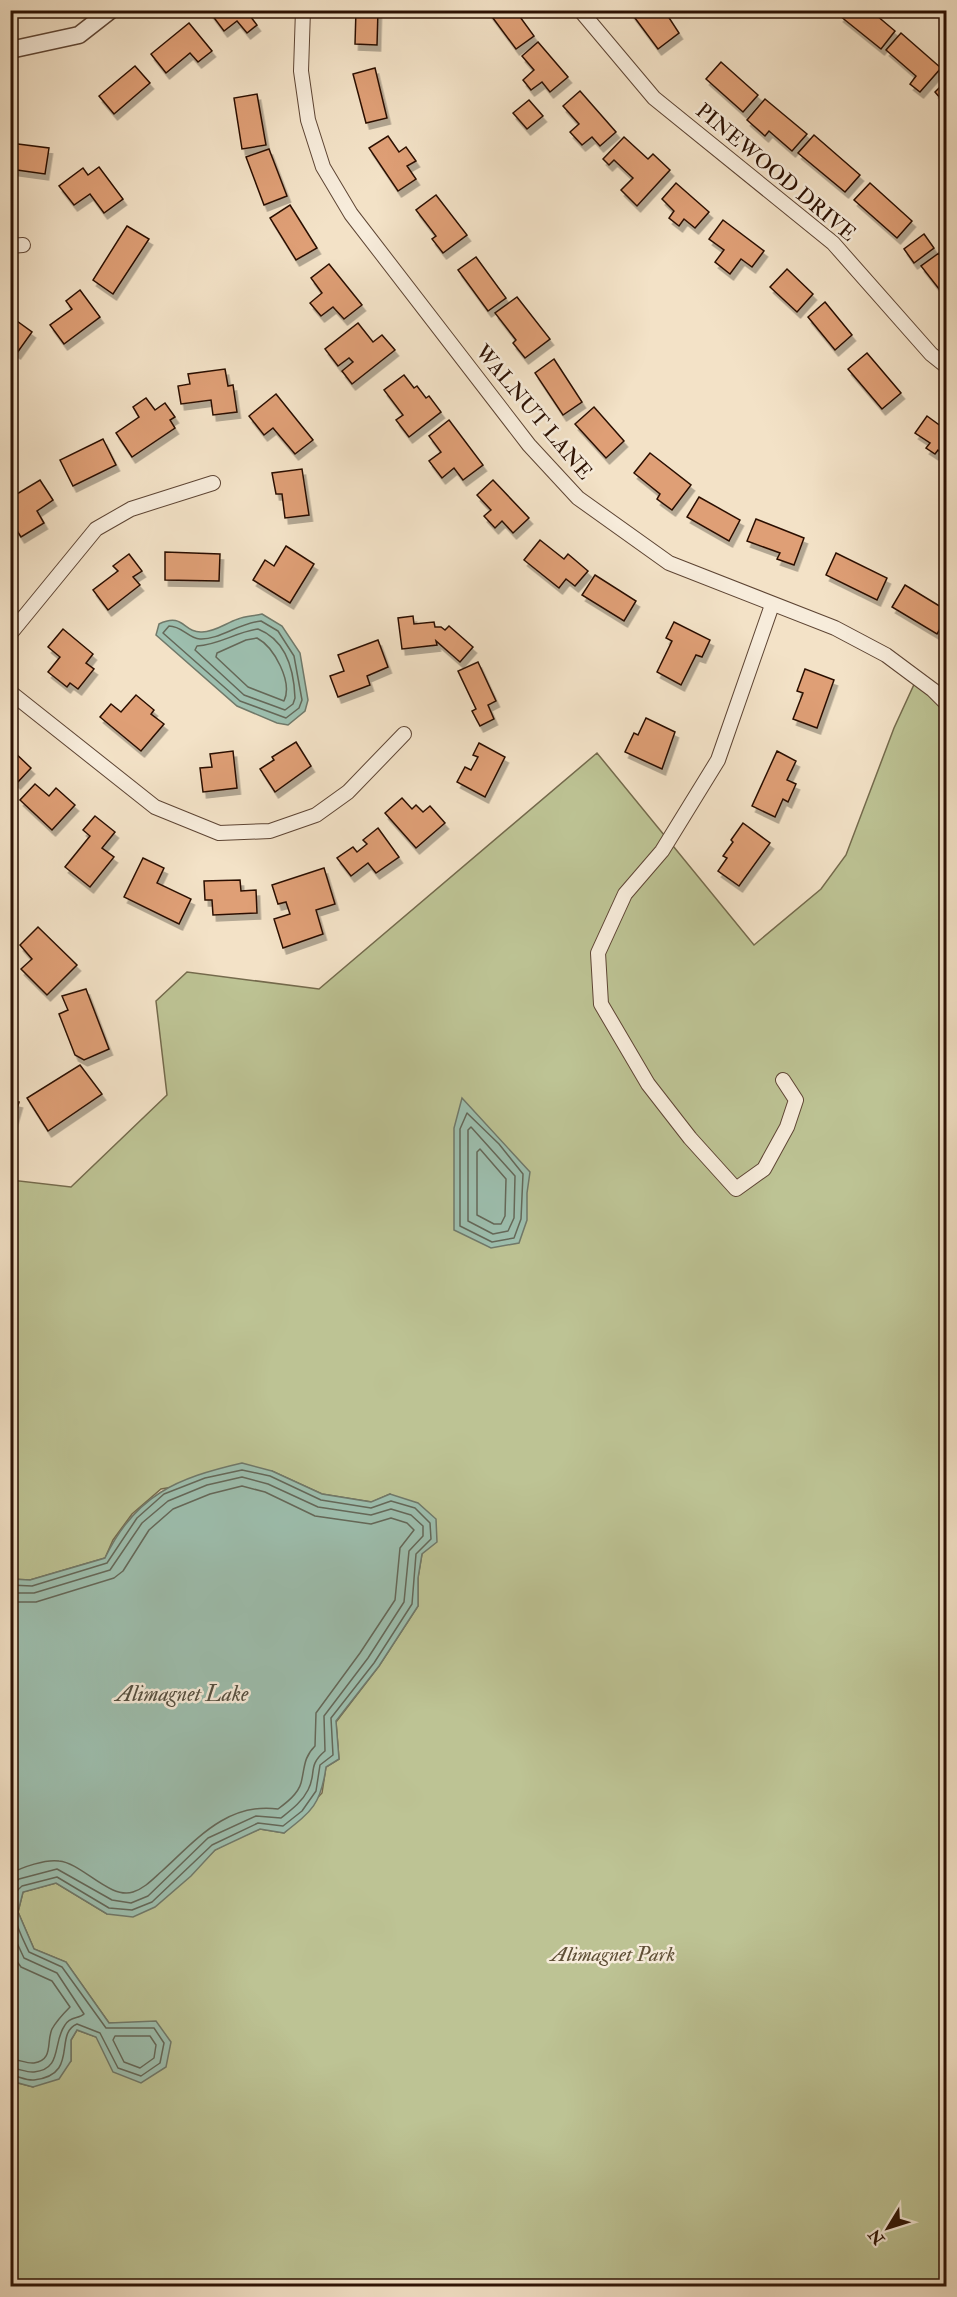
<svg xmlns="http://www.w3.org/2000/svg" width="957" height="2297" font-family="'IM FELL Double Pica',serif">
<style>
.green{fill:#bdc394;stroke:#746a4c;stroke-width:1.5}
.water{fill:#9dbfaf;stroke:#70796a;stroke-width:1.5}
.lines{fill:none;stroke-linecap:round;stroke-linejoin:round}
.shore{stroke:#646859;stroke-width:1.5}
.building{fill:#df9f76;stroke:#2c1103;stroke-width:1.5;filter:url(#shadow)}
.minor-casing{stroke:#5e4534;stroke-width:16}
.tertiary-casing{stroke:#5e4534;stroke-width:19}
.minor{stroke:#f7ecdb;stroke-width:14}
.tertiary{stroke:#f7ecdb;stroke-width:16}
.labels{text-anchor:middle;stroke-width:5;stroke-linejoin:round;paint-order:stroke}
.street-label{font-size:21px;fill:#2c1103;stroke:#f7ecdb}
.park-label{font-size:21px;font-style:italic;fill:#5f4f36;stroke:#f7ecdb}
.water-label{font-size:22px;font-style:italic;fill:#544e3f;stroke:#f7ecdb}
</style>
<defs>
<filter id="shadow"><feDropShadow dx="3.5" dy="6" stdDeviation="0" flood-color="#0004"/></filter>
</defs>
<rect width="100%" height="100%" fill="#f3e2c7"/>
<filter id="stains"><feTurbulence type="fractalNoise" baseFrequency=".00333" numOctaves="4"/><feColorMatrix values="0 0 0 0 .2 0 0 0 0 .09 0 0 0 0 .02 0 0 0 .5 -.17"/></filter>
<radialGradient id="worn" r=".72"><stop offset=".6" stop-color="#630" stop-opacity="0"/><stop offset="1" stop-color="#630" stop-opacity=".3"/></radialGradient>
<polygon class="green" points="917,678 946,703 946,2286 11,2286 10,2081 33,2087 71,2061 71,2040 77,2030 96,2037 129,2023 109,2023 66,1962 34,1949 18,1912 23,1892 56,1883 107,1914 179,1885 215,1850 236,1839 260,1829 284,1833 322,1793 326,1767 339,1759 336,1722 379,1666 418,1606 418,1578 422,1554 390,1494 372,1502 322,1494 272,1471 161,1489 132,1514 113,1540 105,1558 30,1580 11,1579 11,1180 71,1187 167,1095 156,1001 187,972 319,989 597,753 754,945 821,889 846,855 894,728"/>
<g class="water">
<path d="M262,614l20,12 18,27 8,47 -3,11 -17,14 -11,-2 -40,-17 -81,-71 3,-11c25,-12 24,9 43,8 13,0 24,-9 36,-13 7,-3 16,-3 24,-5z"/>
<polygon points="462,1098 530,1172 527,1193 527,1220 519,1243 491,1248 454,1230 454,1128"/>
<path d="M242,1463l30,8 50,23 49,8 19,-8 28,9 18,16 1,23 -15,12 -4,24v28l-39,60 -43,55 3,38 -13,8c-5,37 -14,44 -42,66l-24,-4 -45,21 -24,26 -36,31 -22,10 -26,-3 -51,-31 -33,9 -5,20 16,37 32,13 43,61 47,-2 15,21 -5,25 -25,16 -28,-11 -17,-35 -19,-7 -6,10v21l-12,18 -26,8 -22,-6v-502l19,1 75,-22c30,-63 72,-80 137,-95z"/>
</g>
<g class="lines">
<g class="shore">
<path d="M261,621l17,10 16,25 8,44 -3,8 -13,10 -46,-17 -77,-68 6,-7c13,0 19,12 31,13 19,1 39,-16 61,-18z"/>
<path d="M258,629c28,11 36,41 37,69l-2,6 -8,6 -41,-15 -49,-45 2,-4c22,-1 39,-14 61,-17z"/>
<path d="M257,638c17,9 36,44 27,63l-36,-14 -32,-30 1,-4 29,-13z"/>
<polygon points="467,1113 499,1144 523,1174 521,1219 514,1238 492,1242 460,1226 460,1129"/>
<polygon points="471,1127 515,1176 514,1218 508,1231 493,1234 468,1221 468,1130"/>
<polygon points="480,1149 506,1179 505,1216 501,1224 494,1224 477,1215 477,1152"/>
<path d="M10,1585l22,1 75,-23 30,-45 27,-24 41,-16 37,-8 28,6 51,24 50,8 20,-7 24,7 15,15 1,16 -15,15 -4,50 -38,59 -43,55 2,37 -13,10 -4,26 -14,20 -19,15 -25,-3 -46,22 -60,57 -20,8 -23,-2 -52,-31 -35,9c-20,15 -1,49 7,66l33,15 44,61h48l10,15 -4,20 -19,13 -23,-8 -18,-35 -23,-9c-24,10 3,51 -43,56 -7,1 -16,-4 -24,-5"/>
<path d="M10,1593h24l76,-23 32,-47 26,-22 39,-16 35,-8 26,7 50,23 53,8 20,-6 20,6 12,11v10l-14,15 -5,51 -36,56 -44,58 1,35c-18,15 -8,22 -17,39 -6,12 -17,20 -27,28l-25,-2 -48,22 -60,58 -17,7 -19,-3 -55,-31 -38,10 -9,9"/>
<path d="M10,1602h26l78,-24 9,-7 26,-41 24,-21 37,-15 32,-8 23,6 50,24 56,8 20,-6 16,5 7,7 -14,18 -5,52 -35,53 -44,60 -1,33c-12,12 -10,22 -14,37 -3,11 -15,20 -23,26 -51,-7 -82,31 -116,62 -9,8 -17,17 -29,21 -23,8 -51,-29 -74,-31 -13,-2 -37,6 -49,13"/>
<path d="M10,1928l14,30 33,15 27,41c-5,5 -14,2 -19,11 -13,18 -2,44 -31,47 -7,1 -16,-4 -24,-4"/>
<path d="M10,1952l11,15 31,14 18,26c-7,7 -13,13 -18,22 -6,13 2,31 -18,34 -7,1 -16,-4 -24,-4"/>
<polygon points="115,2036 150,2036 156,2045 154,2058 140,2068 124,2062 113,2040"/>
</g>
</g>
<g class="building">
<polygon points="250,10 247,12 257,25 247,33 237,21 224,31 209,11"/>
<polygon points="356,10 378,10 377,45 355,44"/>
<polygon points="487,10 515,10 534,36 516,49"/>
<polygon points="629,10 664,10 679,33 658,49"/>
<polygon points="845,10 870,10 895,31 881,49 840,16"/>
<polygon points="189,23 212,51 198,62 190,53 166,73 151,54"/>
<polygon points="901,33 941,68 920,92 910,84 916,76 886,50"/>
<polygon points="538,42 568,77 550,92 542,82 531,90 523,80 534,70 522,56"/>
<polygon points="721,62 758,95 743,112 706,79"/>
<polygon points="135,66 150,83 114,114 99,96"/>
<polygon points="375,68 387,118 366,123 353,74"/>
<polygon points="946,81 946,105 935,92"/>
<polygon points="580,91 616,132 600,146 592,137 582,145 570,132 579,124 563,106"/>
<polygon points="257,94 266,145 242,149 234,98"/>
<polygon points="765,99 807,134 792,151 769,131 765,136 747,120"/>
<polygon points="529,100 543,116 527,129 513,113"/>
<polygon points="814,135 860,175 845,192 798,153"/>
<polygon points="388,136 399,152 406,147 416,161 407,166 416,179 398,191 369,148"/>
<polygon points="624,137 648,159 653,154 670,170 637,206 621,190 633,178 614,160 609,165 603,159"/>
<polygon points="10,143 49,148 45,174 10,169"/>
<polygon points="269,149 287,196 264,205 246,157"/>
<polygon points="99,167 123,199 104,213 90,194 74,205 59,186 83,168 88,175"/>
<polygon points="676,183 709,212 695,228 684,219 679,226 669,218 674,211 662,199"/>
<polygon points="870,183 912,221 897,238 854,200"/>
<polygon points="436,195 467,235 443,253 432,239 436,236 416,210"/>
<polygon points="290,205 317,248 296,260 270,218"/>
<polygon points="723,220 764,251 752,267 741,259 730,274 715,262 724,250 709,239"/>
<polygon points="127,226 149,239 113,294 93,280"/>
<polygon points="924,234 934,248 914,263 904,249"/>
<polygon points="939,253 946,263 946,292 943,294 921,266"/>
<polygon points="476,257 506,298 488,311 458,270"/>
<polygon points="329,264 362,305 344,319 333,307 321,316 310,303 322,293 311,278"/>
<polygon points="787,269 813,294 797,312 770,287"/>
<polygon points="80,290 100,317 64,344 50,325 72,309 66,301"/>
<polygon points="517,297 550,339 525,358 513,343 516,340 495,313"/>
<polygon points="825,302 852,335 835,350 808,317"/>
<polygon points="10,316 32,332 17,353 10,348"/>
<polygon points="358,323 373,342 382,335 395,350 352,384 342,371 353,362 349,358 338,366 325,349"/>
<polygon points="867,353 901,393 882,409 848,369"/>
<polygon points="554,359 582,402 563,415 535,373"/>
<polygon points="225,369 228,386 233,385 237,412 213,415 211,400 181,404 178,386 190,384 188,374"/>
<polygon points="404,375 414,388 417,386 426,398 429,396 441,412 409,437 396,420 403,415 384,390"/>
<polygon points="276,394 313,440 295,454 273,428 264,435 249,416"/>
<polygon points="146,398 155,410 165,403 175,417 170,420 175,428 132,457 116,433 139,417 133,407"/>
<polygon points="594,407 624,441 606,458 575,424"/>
<polygon points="927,416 946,430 946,456 938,450 935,454 926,448 930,443 915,433"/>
<polygon points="449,420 483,465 463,480 454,468 442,478 429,461 441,452 429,436"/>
<polygon points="103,439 116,465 73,486 60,460"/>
<polygon points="650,453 691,485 672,510 657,499 660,494 634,473"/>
<polygon points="302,469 309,515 285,518 282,494 276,494 272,473"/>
<polygon points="40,480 53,500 37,511 44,523 21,537 10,520 10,484 17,494"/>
<polygon points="493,480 529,518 513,533 502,521 495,528 484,516 491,510 477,495"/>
<polygon points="699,497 740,520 729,541 687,517"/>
<polygon points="756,519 804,538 794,565 777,559 780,553 747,541"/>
<polygon points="540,540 564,559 568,554 588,571 575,586 566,579 559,588 524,560"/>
<polygon points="286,546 314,564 290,603 253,580 265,560 274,566"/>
<polygon points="165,552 220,554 219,581 165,580"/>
<polygon points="836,553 887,578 877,600 826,575"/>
<polygon points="129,554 142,571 133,577 140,585 108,610 93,590 118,571 113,566"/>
<polygon points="595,575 636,601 624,621 582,595"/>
<polygon points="905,585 946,610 946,618 937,634 892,607"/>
<polygon points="413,616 414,624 434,622 435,627 441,627 445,630 449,626 473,647 460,662 436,641 437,645 402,649 398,618"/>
<polygon points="674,622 710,640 702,657 696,655 681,685 657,672 672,641 666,638"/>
<polygon points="63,629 93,654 86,663 94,669 78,689 70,683 67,687 48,672 60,657 48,647"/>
<polygon points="378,640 388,667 367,676 370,685 338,697 330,676 344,671 338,655"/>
<polygon points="478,662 496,701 488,705 494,719 480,726 472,711 476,709 458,671"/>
<polygon points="805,669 834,680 817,728 793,719 803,693 797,691"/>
<polygon points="136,695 154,710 151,714 164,724 141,751 100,717 111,704 121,712"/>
<polygon points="646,718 675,732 662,769 625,752 634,733 638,735"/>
<polygon points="296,742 311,766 275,792 260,769 274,760 272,757"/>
<polygon points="479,743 505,757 485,797 457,782 465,767 471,770 478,757 473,755"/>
<polygon points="12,750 31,768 17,783 10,777"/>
<polygon points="233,751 237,788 203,792 200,768 212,767 210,754"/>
<polygon points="777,751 796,761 787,780 796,784 788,802 783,799 775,817 752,806"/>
<polygon points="35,784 49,796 56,788 75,805 52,830 20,800"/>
<polygon points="402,798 412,809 416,805 423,812 430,806 445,823 416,848 385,813"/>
<polygon points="95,816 115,832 102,848 114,857 90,887 65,867 90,836 83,830"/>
<polygon points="743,823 770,843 739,886 718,871 727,858 723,856 733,842 731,840"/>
<polygon points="378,828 399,857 376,873 368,863 351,876 337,858 353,847 357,852 367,844 363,840"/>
<polygon points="143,858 164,868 157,883 191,899 179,924 124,897"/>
<polygon points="324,868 335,904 316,910 323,934 283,948 274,919 290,914 286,902 278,904 272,885"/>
<polygon points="240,880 241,891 256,890 257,913 213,915 212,900 205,900 204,881"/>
<polygon points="38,927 77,965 47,995 21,969 32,959 20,945"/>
<polygon points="86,989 109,1049 84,1060 75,1055 59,1014 68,1010 62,996"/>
<polygon points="80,1065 102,1094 48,1131 27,1098"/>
<polygon points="10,1100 19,1102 10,1133"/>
</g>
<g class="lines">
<g class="minor-casing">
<g id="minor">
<polyline points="303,10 301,71 308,120 323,167 351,214 529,445 578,498 669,563 835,628 886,655 933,690 946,703"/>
<polyline points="580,10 654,98 833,243 931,354 946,366"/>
<polyline points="946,10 946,11"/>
<polyline points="10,246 23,245"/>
<polyline points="772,605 718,760 662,851 625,894 598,953 601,1004 648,1084 690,1138 736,1189 764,1169 787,1127 796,1100 783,1080"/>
<polyline points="10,634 96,529 131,509 213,483"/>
<polyline points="10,692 155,807 219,833 270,831 316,815 348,792 404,734"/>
</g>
</g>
<g class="tertiary-casing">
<polyline id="tertiary" points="10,50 79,35 111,10"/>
</g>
<use href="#minor" class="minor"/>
<use href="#tertiary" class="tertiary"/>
</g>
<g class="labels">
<g class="street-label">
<text transform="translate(776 172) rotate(40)" y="7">PINEWOOD DRIVE</text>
<text transform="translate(534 412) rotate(50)" y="7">WALNUT LANE</text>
</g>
<g class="park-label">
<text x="613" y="1961">Alimagnet Park</text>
</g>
<g class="water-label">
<text x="182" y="1701">Alimagnet Lake</text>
</g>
</g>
<rect width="957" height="2297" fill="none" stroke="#f3e2c7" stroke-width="36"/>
<rect x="12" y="12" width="933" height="2273" fill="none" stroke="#2c1103" stroke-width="3"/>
<rect x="18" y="18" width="921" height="2261" fill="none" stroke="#2c1103" stroke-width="1.5"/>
<g transform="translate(888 2228) rotate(232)" stroke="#f7ecdb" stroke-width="4.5" paint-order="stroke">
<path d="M0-4.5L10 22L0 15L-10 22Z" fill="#2c1103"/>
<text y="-9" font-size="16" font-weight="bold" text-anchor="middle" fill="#2c1103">N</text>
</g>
<rect width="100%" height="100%" filter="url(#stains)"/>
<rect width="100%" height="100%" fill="url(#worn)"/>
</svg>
